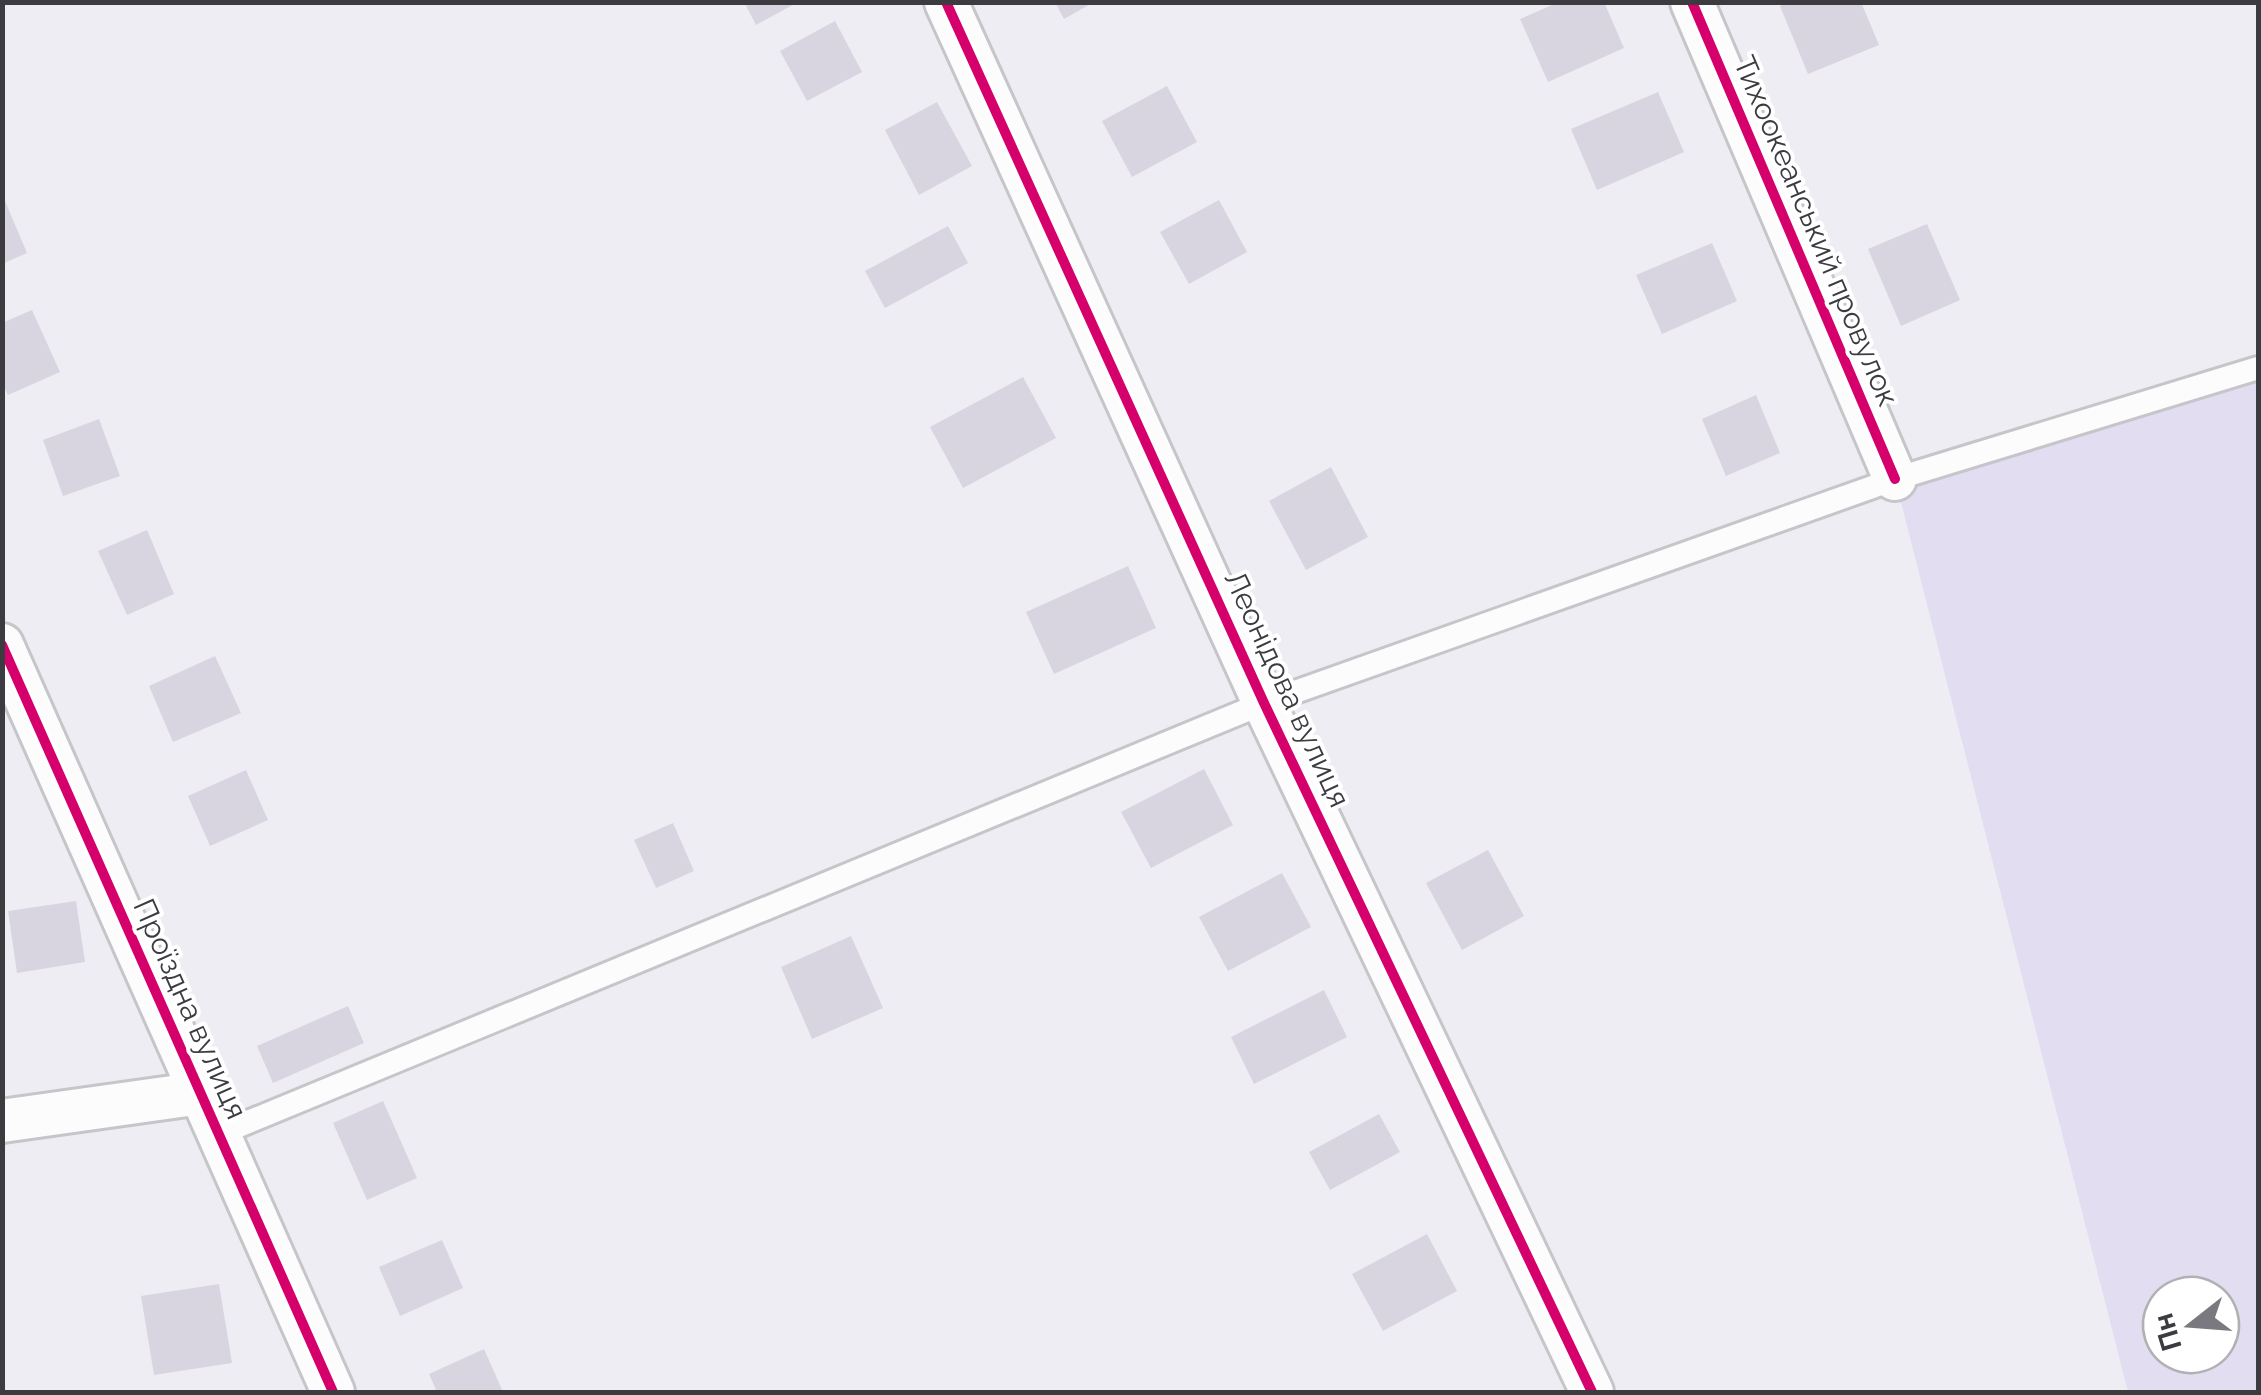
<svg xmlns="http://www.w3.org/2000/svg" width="2261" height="1395" font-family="Raleway,sans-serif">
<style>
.green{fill:#e3ddf2;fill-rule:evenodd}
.building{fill:#d8d5e1}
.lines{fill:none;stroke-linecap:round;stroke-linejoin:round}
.service-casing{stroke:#c6c5ca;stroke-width:28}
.minor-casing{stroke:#c6c5ca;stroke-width:48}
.service{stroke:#fcfcfd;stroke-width:22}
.minor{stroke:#fcfcfd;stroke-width:42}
.cycleway-casing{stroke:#fff;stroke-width:16}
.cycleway{stroke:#d6006c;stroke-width:10}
.labels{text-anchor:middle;stroke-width:8;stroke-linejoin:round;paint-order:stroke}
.street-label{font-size:30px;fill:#3c3b40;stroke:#fff}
</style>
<rect width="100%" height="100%" fill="#eeedf3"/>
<path class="green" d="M2258,368v1024h-130l-233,-913zM2161,1295h60v60h-60z"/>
<g class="building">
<polygon points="744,2 798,2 756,25"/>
<polygon points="1055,2 1094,2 1064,19"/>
<polygon points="1559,2 1604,2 1624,48 1548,82 1520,19"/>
<polygon points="1789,2 1861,2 1879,45 1808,74 1780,6"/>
<polygon points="835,21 862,72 807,101 780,51"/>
<polygon points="1167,86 1197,142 1132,177 1102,121"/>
<polygon points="1658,92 1684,152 1597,190 1571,129"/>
<polygon points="937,102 972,166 919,195 885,130"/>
<polygon points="2,194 27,253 2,264"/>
<polygon points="1219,200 1247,252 1189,284 1160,232"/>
<polygon points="1927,224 1960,300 1901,326 1868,249"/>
<polygon points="948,226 968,263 885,308 865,271"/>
<polygon points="1712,243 1737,301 1662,334 1636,275"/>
<polygon points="32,310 60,372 8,395 2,383 2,323"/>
<polygon points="1023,377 1056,438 963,488 930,427"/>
<polygon points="1756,395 1780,453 1726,476 1702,419"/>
<polygon points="99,419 120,476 63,496 43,440"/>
<polygon points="1331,467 1368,537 1306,570 1269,501"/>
<polygon points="147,530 174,594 127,615 98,551"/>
<polygon points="1128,566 1156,628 1054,674 1026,612"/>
<polygon points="215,656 241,713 173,742 149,686"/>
<polygon points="1204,769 1233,825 1151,868 1121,812"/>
<polygon points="246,770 268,820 210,846 188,796"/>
<polygon points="673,823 694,871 656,888 634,840"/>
<polygon points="1488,850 1524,916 1462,950 1426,883"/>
<polygon points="1282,873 1311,927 1228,971 1199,917"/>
<polygon points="76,901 85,962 17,973 8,911"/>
<polygon points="851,936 883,1008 812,1039 781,967"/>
<polygon points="1324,990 1347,1037 1254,1084 1231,1037"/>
<polygon points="348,1006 364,1043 273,1083 257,1046"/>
<polygon points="383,1101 417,1178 367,1200 333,1123"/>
<polygon points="1379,1114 1400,1152 1330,1190 1309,1152"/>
<polygon points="1427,1234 1457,1291 1383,1331 1352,1274"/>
<polygon points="442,1240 463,1288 400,1316 379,1267"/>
<polygon points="219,1284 232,1363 154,1375 141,1296"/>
<polygon points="484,1349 503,1392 437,1392 429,1374"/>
</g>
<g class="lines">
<g class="service-casing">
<polyline id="service" points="219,1134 1264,703 1895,479 2258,368"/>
</g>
<g class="minor-casing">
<g id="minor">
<polyline points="946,2 1264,703 1592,1392"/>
<polyline points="1692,2 1895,479"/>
<polyline points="2,645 333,1392"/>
<polyline points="2,1121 201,1093"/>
</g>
</g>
<use href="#service" class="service"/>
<use href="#minor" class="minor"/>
<g class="cycleway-casing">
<g id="cycleway">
<polyline points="946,2 1264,703 1592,1392"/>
<polyline points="1692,2 1895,479"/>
<polyline points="2,645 333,1392"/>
</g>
</g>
<use href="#cycleway" class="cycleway"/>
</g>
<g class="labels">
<g class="street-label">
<text transform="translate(1816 231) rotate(67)" y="10">Тихоокеанський провулок</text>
<text transform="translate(1287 689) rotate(65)" y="10">Леонідова вулиця</text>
<text transform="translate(190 1009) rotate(66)" y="10">Проїздна вулиця</text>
</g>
</g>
<rect width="2261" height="1395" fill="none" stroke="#3c3b40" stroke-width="10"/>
<g transform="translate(2191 1325) rotate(253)"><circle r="48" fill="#ffffff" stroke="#b1b1b3" stroke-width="2.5"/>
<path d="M0-8L18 38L0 25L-18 38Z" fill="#7a797f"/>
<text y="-15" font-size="28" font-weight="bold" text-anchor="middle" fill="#3c3b40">Пн</text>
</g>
</svg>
